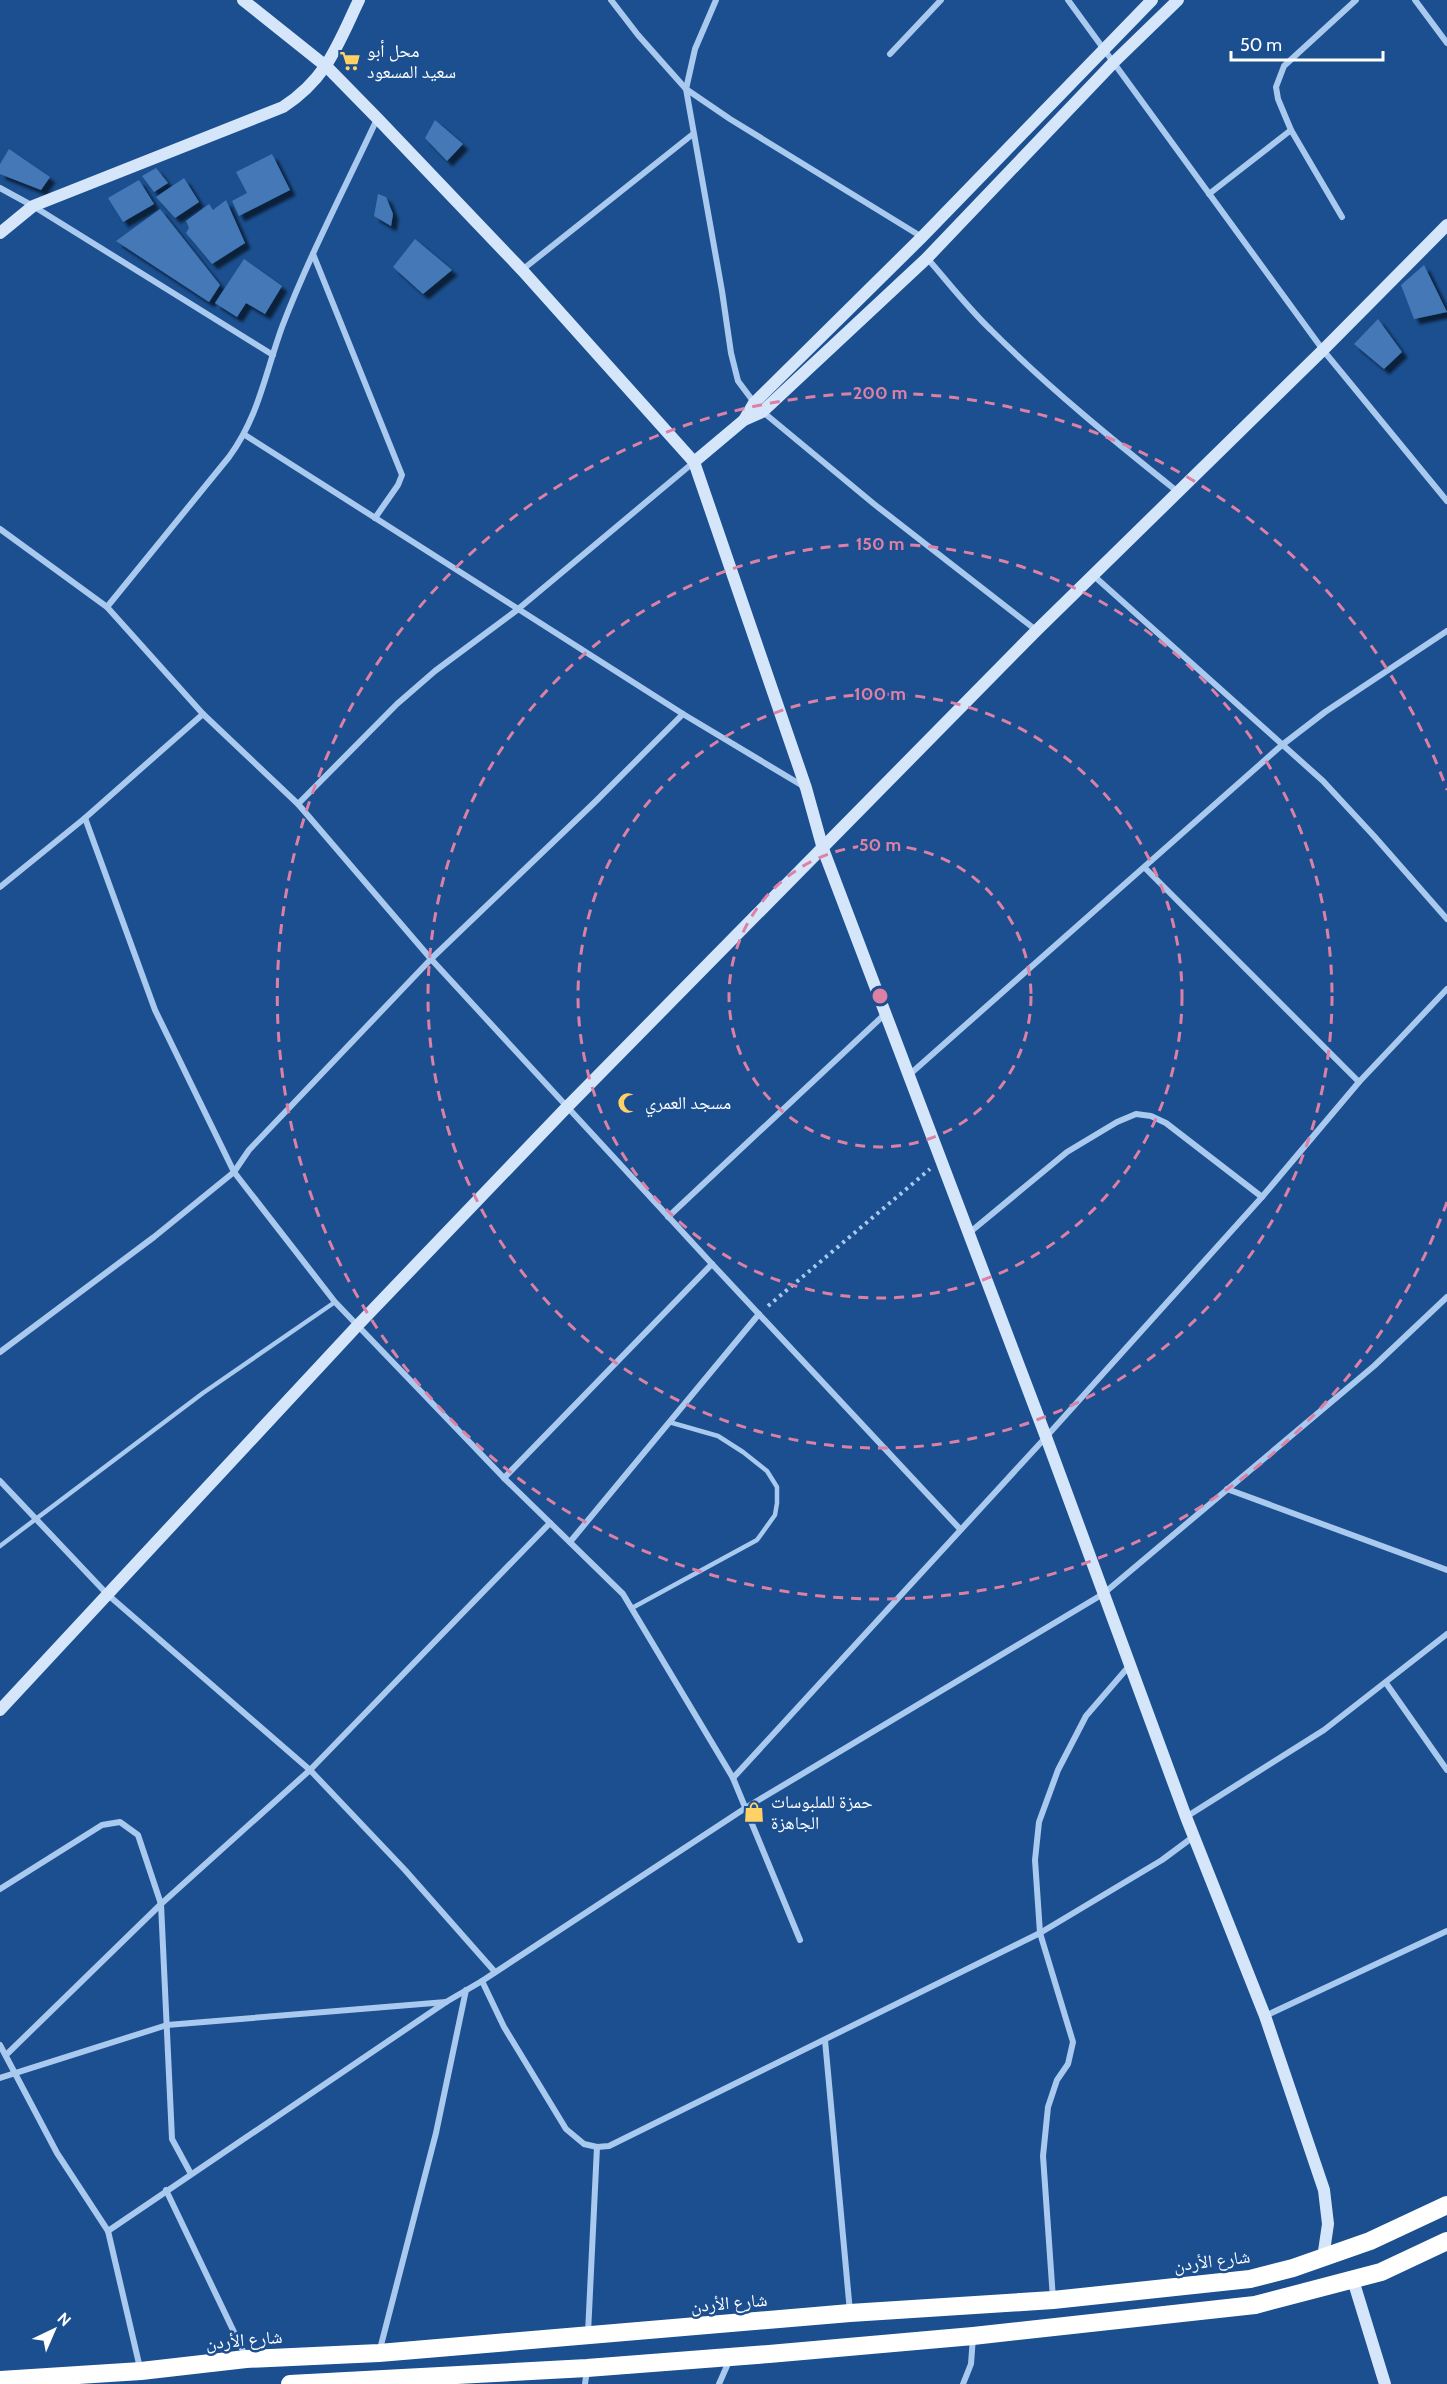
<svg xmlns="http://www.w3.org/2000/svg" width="1447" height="2384" font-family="Cabin,'Noto Naskh Arabic',sans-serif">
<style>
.building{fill:#4478b7;filter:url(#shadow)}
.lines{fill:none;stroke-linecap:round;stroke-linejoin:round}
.path{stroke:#a9c9ee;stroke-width:4;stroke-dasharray:3 4.5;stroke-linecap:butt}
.lane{stroke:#a9c9ee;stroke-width:4.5}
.street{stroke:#a9c9ee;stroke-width:6}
.secondary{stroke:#d6e6fa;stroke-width:12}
.highway{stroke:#fff;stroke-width:18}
.ring{fill:none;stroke:#dd80a5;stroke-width:3;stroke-dasharray:10 8}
.labels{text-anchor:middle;stroke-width:5;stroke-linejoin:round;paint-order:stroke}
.poi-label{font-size:18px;fill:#fff;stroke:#1b4f8f;text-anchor:start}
.street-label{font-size:18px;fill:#fff;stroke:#1b4f8f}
.centre{fill:#dd80a5;stroke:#1b4f8f;stroke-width:3}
.ring-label{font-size:18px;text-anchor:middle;font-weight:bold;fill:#dd80a5;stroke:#1b4f8f;stroke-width:5;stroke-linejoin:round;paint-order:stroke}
</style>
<defs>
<filter id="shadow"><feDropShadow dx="5.5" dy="5.5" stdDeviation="1.5" flood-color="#0009"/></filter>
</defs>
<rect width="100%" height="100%" fill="#1b4f8f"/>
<g class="building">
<polygon points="435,120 463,144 447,161 425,138"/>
<polygon points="9,149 50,177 41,190 0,174 0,164"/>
<polygon points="272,154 290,190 239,216 232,201 247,193 236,172"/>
<polygon points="156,168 168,183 154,192 142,176"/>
<polygon points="184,178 199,202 175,218 156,197"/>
<polygon points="139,180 154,204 123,222 108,198"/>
<polygon points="378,194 386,197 393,214 391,226 374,216"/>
<polygon points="226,200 245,243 212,264 186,233 189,228 186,221 209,204 213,210"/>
<polygon points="160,209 220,285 209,302 116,241"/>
<polygon points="415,239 452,270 423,294 393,267"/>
<polygon points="244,259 282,286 265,314 246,303 237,317 215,303"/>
<polygon points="1424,265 1447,312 1414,319 1401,285"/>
<polygon points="1378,319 1402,352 1384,369 1354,344"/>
</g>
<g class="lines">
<polyline class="path" points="768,1306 930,1169"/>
<g class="lane">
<polyline points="0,1546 203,1393 335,1302"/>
<polyline points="632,1608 757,1540 775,1515 777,1503 777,1487 767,1471 743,1452 718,1436 669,1422"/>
</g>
<g class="street">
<polyline points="611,0 638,35 686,89 730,119 922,237"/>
<polyline points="716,0 695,49 686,89 722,291 731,353 738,381 756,405"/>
<polyline points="1068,0 1323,350 1447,501"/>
<polyline points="1415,0 1447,43"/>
<polyline points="890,54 941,0"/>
<polyline points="0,188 33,206 273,355"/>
<polyline points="1209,194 1291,130"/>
<polyline points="1342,217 1291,130 1278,99 1276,87 1284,66 1356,0"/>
<polyline points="313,254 402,475 398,485 375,518"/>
<path d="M927,258c21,24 41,50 64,72 59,59 122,110 187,162"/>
<polyline points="522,270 693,134"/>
<polyline points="763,412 874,504 1036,630"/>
<polyline points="245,435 683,714 803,786"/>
<polyline points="0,529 107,607 203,714 298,804 431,959 712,1264 960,1529"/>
<polyline points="1094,576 1323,781 1374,836 1447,919"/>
<path d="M107,607l122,-150c30,-41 36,-83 53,-130 27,-71 63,-139 95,-208"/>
<polyline points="298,804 397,704 435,671 517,610 694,462"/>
<polyline points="85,818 155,1010 234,1172 335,1302 504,1478 623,1594 733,1778 800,1940"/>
<polyline points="1145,868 1359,1082"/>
<polyline points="0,887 85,818 203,714"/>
<polyline points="909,1075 1282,745 1325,712 1447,631"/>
<polyline points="668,1217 885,1014"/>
<polyline points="969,1233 1067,1152 1117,1122 1136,1114 1151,1116 1166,1123 1262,1197"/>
<polyline points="0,1352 154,1237 234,1172 249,1150 431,959 596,801 683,714"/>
<polyline points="504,1478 712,1264"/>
<polyline points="0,1481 107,1594 310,1770 405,1870 495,1972"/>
<polyline points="1227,1489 1447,1570"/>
<polyline points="570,1542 759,1314"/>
<polyline points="1386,1683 1447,1770"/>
<polyline points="733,1778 1046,1437 1262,1197 1359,1082 1447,989"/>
<polyline points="1186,1817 1324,1730 1447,1634"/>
<polyline points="0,1889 102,1825 120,1822 138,1835 161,1904 172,2139 191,2174"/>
<polyline points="482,1981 504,2027 566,2129 584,2144 597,2147 609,2146 1040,1933 1162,1860 1193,1837"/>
<polyline points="1265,2016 1447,1931"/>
<polyline points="825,2040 850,2312"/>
<polyline points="0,2045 57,2153 108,2231 140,2368"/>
<polyline points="6,2055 161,1904 310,1770 550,1523"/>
<polyline points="0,2078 167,2025 446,2002"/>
<polyline points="166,2190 245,2355"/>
<polyline points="108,2231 446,2002 482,1981 747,1807 1103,1594 1374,1366 1447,1297"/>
<polyline points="1053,2299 1043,2156 1048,2107 1057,2080 1068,2064 1073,2042 1040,1933 1035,1860 1039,1822 1058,1770 1086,1716 1130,1665"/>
<polyline points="588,2333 597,2147"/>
<polyline points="380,2349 436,2133 466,1990"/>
<polyline points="585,2384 587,2370"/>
<polyline points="719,2384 730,2359"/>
<polyline points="963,2384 971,2364 973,2337"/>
</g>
<g class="secondary">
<polyline points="243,0 327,67 377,118 522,270 694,462 806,788 823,849 1046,1437 1186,1817 1265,2016 1324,2190 1328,2224 1323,2258"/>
<path d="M0,233l33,-27 250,-99c44,-29 54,-61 76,-107"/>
<polyline points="744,420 754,403 922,237 1152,0"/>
<polyline points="694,462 744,420 762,412 927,258 1114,62 1178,0"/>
<polyline points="0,1710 358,1325 567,1107 1037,630 1323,350 1447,225"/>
<polyline points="1353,2280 1385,2384"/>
</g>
<g class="highway">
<polyline points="0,2380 141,2371 246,2359 379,2353 850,2313 1053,2300 1250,2279 1293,2268 1370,2241 1447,2205"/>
<polyline points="290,2384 587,2368 769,2354 973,2336 1255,2305 1381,2272 1447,2241"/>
</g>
</g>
<g class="ring">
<circle cx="880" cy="996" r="151"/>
<circle cx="880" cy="996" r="302"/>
<circle cx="880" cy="996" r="452"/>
<path d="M1447 1202A603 603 0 1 1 1447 790"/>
</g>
<defs>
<g id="supermarket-bare" transform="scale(1.62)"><path d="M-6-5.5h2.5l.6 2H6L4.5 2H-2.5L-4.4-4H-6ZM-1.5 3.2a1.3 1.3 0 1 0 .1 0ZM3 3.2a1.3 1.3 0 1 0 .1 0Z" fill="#ffd166" stroke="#1b4f8f" stroke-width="2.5" paint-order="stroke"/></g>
<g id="mosque-bare" transform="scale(1.62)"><path d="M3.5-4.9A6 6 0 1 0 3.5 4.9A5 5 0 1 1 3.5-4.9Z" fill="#ffd166" stroke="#1b4f8f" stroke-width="2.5" paint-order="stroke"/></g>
<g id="shop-bare" transform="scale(1.62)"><path d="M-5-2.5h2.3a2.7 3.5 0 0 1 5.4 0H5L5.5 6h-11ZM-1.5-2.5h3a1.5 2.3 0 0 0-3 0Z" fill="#ffd166" stroke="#1b4f8f" stroke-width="2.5" paint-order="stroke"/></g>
</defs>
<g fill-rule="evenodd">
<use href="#supermarket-bare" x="350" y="61"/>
<use href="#mosque-bare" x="628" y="1103"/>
<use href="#shop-bare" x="754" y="1812"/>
</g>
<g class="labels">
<g class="poi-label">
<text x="367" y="57">محل أبو<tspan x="367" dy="21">سعيد المسعود</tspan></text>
<text x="645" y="1109">مسجد العمري</text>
<text x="771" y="1808">حمزة للملبوسات<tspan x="771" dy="21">الجاهزة</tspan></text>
</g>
<g class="street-label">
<text transform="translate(1212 2261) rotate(-7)" y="6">شارع الأردن</text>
<text transform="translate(729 2303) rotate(-5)" y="6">شارع الأردن</text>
<text transform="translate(244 2340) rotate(-5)" y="6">شارع الأردن</text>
</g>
</g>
<circle cx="880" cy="996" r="9" class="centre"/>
<g class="ring-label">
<text x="880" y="399">200 m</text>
<text x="880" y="550">150 m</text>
<text x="880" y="700">100 m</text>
<text x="880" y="851">50 m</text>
</g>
<g transform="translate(54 2330) rotate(44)" stroke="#1b4f8f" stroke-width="4.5" paint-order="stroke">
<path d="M0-4.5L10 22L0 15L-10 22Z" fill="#ffffff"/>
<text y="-9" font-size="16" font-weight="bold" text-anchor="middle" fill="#ffffff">N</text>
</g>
<path d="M1231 51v9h152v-9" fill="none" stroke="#ffffff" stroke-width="3"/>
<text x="1240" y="51" font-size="18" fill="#ffffff" stroke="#1b4f8f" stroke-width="4.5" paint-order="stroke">50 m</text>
</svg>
